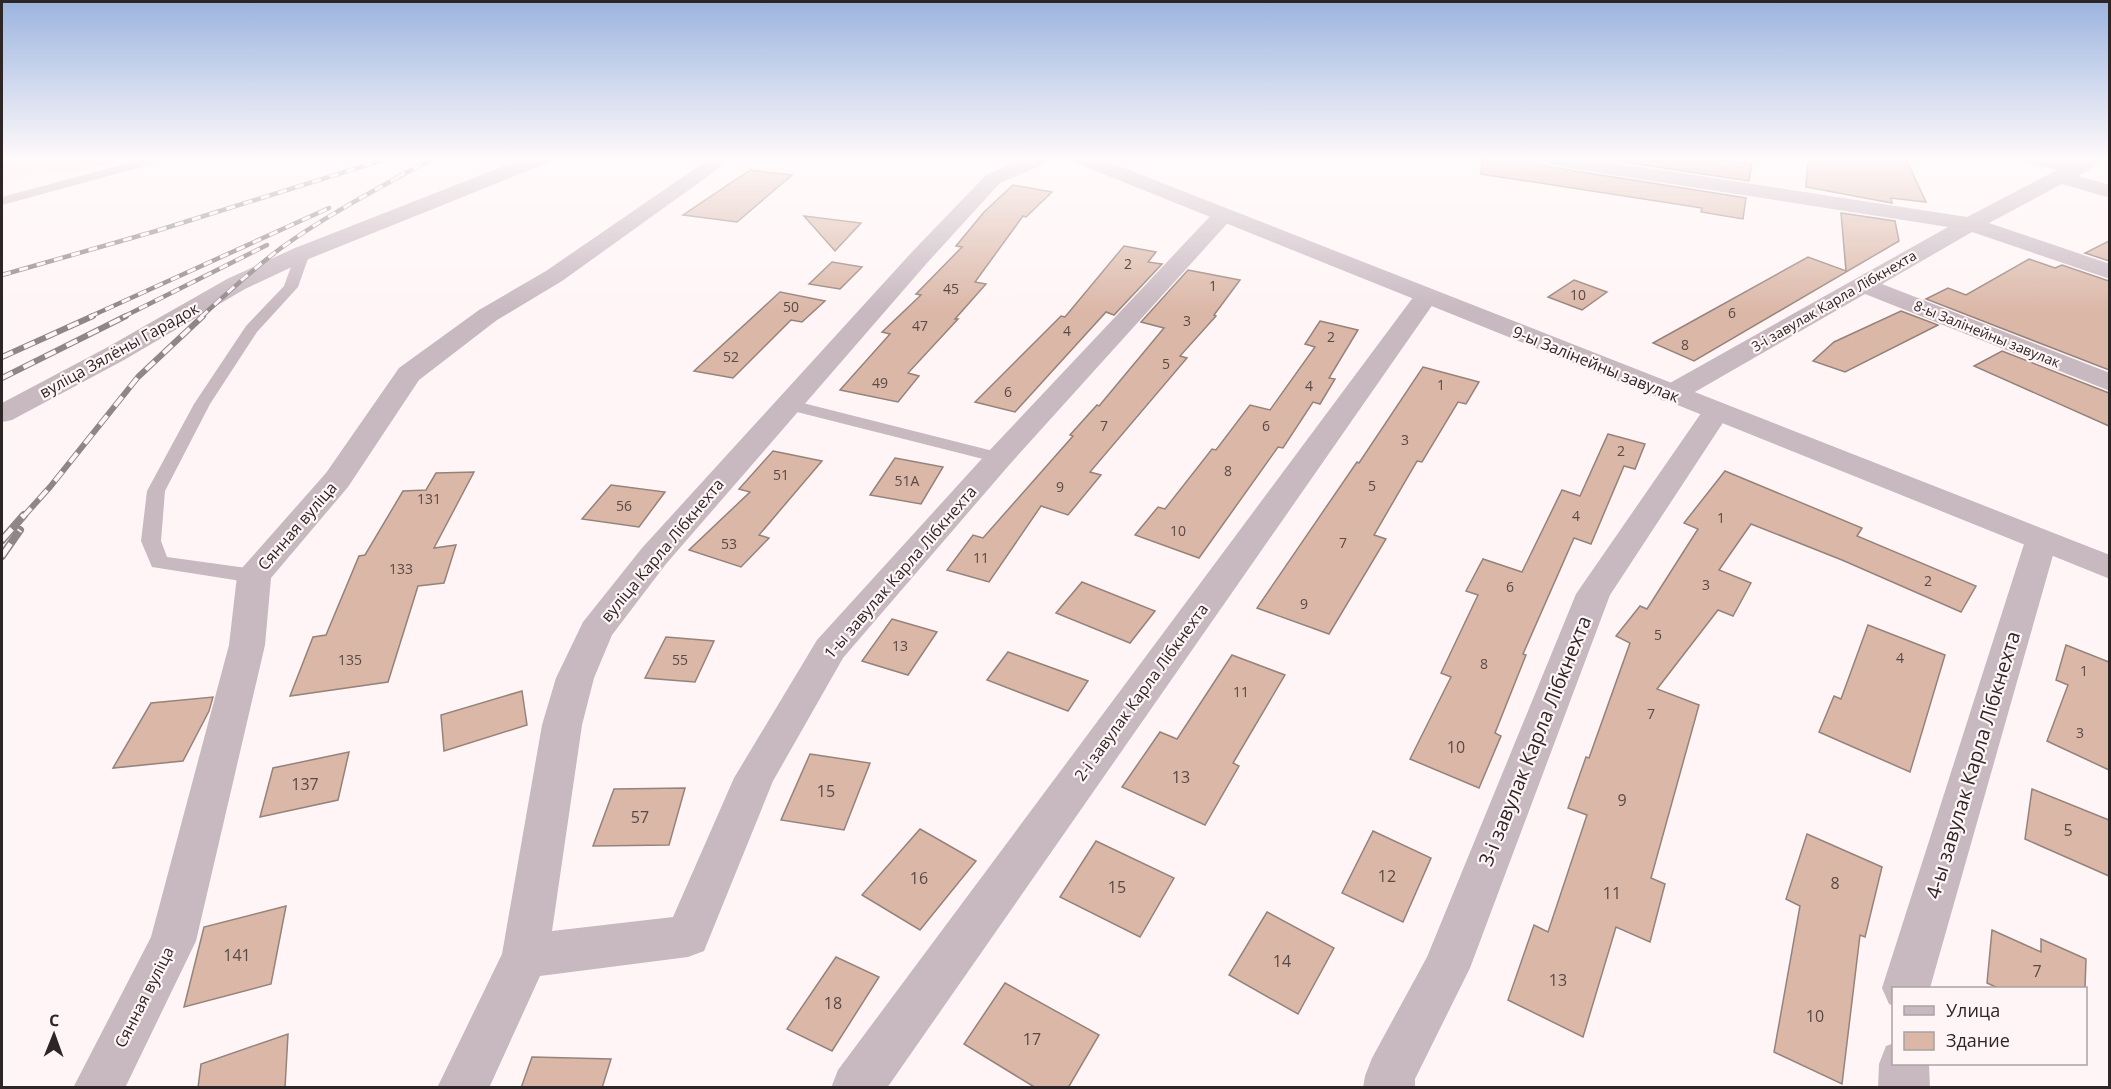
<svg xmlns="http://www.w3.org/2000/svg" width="2111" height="1089" font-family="'Open Sans',sans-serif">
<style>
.built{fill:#fde4e4}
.building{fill:#dbb7a7;stroke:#95837b;stroke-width:1.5}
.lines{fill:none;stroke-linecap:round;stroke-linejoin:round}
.service{fill:#c8b8c0;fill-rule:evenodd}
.minor{fill:#c8b8c0;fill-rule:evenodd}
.tertiary{fill:#c8b8c0;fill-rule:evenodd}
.rail-far2-casing{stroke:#8f8687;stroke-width:4.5}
.rail-far1-casing{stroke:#8f8687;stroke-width:6}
.rail-casing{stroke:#8f8687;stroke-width:8}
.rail-far2{stroke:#fff5f6;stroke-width:3;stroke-dasharray:9;stroke-linecap:butt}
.rail-far1{stroke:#fff5f6;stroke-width:4;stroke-dasharray:12;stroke-linecap:butt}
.rail{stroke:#fff5f6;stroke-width:5;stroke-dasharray:15;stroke-linecap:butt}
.labels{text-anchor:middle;stroke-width:4.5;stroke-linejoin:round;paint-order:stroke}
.number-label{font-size:14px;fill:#594a46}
.far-street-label{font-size:14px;fill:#2e2526;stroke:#fff5f6}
.street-label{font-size:16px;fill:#2e2526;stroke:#fff5f6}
.near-number-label{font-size:16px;fill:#594a46}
.near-street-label{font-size:20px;fill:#2e2526;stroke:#fff5f6}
</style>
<rect width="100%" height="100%" fill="#fff5f6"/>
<polygon class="built" points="2,159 125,159 78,171 45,173 2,183"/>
<g class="building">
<polygon points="1482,159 1538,159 1541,164 1550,167 1746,198 1743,219 1701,212 1702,208 1481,174"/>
<polygon points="1604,159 1713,159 1752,164 1749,181"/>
<polygon points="1808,159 1906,159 1926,202 1891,198 1892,203 1806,187"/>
<polygon points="750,170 792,175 737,222 683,215"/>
<polygon points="1013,185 1052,192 1026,217 1023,216 975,282 986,284 955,319 958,319 908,373 919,376 898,402 840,390 890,334 882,332 921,295 916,294 962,247 956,246 984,212"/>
<polygon points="1841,213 1895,221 1899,241 1694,361 1653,343 1808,257 1846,271"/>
<polygon points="804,216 861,223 835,251"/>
<polygon points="2109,241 2109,261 2085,253"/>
<polygon points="1124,246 1156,252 1148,262 1162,264 1114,315 1106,312 1015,412 975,402 1061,316 1065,317"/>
<polygon points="2029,259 2055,268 2062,265 2109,281 2109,370 1926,299 1948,288 1966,295"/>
<polygon points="832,262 862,267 840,289 809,284"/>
<polygon points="1188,270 1240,280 1214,315 1216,316 1180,356 1187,358 1090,472 1101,475 1068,515 1041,506 989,582 947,570 973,535 983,538 1073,436 1070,435 1097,405 1099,406 1164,328 1141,322"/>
<polygon points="1574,280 1607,292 1582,310 1548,297"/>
<polygon points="780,292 825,301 802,322 791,320 733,378 694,371"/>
<polygon points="1901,311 1938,325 1845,372 1813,361 1834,342"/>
<polygon points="1320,321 1358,330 1329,378 1335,379 1320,404 1313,402 1283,448 1278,447 1199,558 1135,535 1158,507 1165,509 1212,449 1216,450 1250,405 1270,410 1315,347 1305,344"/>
<polygon points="2002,351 2109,393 2109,426 1974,366"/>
<polygon points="1423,367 1479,382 1466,404 1458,402 1422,462 1417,461 1374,535 1386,539 1329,634 1257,608 1357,462 1359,463"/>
<polygon points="1608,434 1645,444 1635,469 1624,466 1591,544 1574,538 1523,654 1526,655 1495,733 1501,736 1479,788 1410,759 1451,677 1441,673 1478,595 1466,591 1483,559 1522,572 1562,490 1580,496"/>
<polygon points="773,451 822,461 759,535 769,538 741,567 689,550 750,492 739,489"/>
<polygon points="895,458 943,467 921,504 870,495"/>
<polygon points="1725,471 1862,528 1857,536 1976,586 1961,612 1842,560 1751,524 1719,570 1751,583 1733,616 1718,610 1657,689 1699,705 1651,878 1665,884 1650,942 1616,927 1583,1037 1508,1000 1534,925 1548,932 1587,815 1568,808 1586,757 1589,758 1630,643 1616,636 1640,606 1647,609 1698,529 1684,523"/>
<polygon points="474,472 434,548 456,545 444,583 418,586 388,682 290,696 313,637 326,635 359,556 365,555 403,491 426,490 436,473"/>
<polygon points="611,485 665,492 639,527 582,519"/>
<polygon points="1082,582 1155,611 1130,643 1056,613"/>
<polygon points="892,619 937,632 908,675 862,661"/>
<polygon points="1868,625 1945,655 1910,772 1819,732 1834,696 1841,699"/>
<polygon points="666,637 714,641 695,682 645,678"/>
<polygon points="2066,645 2109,662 2109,770 2047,741 2068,685 2056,680"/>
<polygon points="1008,652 1088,681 1068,711 987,680"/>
<polygon points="1232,655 1285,675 1233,763 1239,766 1205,825 1122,787 1160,732 1177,739"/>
<polygon points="522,691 527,725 444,751 441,715"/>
<polygon points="213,697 209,711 183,761 113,768 151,703"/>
<polygon points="349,752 338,800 260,817 273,768"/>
<polygon points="810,754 870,763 844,830 781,820"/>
<polygon points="685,788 669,845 593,846 614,789"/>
<polygon points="2032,789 2109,820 2109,876 2025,839"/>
<polygon points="920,829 976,861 920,930 862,895"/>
<polygon points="1373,831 1431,858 1403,922 1342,893"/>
<polygon points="1807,834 1882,867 1865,937 1860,935 1842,1084 1774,1052 1800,906 1786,899"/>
<polygon points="1096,841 1174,878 1140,937 1060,897"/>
<polygon points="286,906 271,984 184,1007 204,927"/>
<polygon points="1267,912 1334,948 1298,1014 1229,975"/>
<polygon points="1992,930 2041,952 2041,939 2086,959 2085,988 1998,988 1987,983"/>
<polygon points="836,957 879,977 832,1051 787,1029"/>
<polygon points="1005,983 1099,1035 1068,1088 1036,1088 964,1044"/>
<polygon points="288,1034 285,1088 198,1088 201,1064"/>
<polygon points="532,1057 611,1059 602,1088 521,1088"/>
</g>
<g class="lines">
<g class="service">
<polygon points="143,159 162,159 160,162 2,205 2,197"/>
<polygon points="303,249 310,253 298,287 257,332 210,404 165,491 161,541 167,557 254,569 261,571 264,576 261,581 254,583 152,567 141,541 147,491 194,404 246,326 284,286 296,253"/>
<polygon points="787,399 1005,454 1008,458 1005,462 999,463 781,408 779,404 781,400"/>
</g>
<g class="minor">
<polygon points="709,159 732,159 562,281 497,320 419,380 348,487 271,578 265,645 196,941 125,1088 73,1088 151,937 229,645 237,576 242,568 326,473 399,368 479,310 546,271"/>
<polygon points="1023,159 1050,159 1047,163 1000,183 927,263 666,564 612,635 594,678 582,725 552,931 673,917 734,778 817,640 988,452 1215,211 1223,209 1231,211 1234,216 1010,464 843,658 773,781 704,951 688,957 540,976 489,1088 437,1088 502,954 542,725 556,678 583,622 642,548 911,253 986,175"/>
<polygon points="1540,159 1589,159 1967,217 2057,170 2023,163 2020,159 2075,161 2079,159 2104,159 2101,163 2078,176 2110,185 2110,198 2062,184 1989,223 2110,264 2110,279 1972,232 1882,284 2110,373 2110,391 1865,294 1681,400 1671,402 1661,400 1657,394 1661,388 1948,227 1550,165 1543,163"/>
<polygon points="1426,290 1435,292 1438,297 887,1088 831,1088 838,1070 1417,292"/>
<polygon points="1716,403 1726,406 1730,412 1610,595 1470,968 1415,1079 1415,1088 1363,1088 1365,1076 1372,1058 1427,957 1576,594 1706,406"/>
<polygon points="2041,530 2053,534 2057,541 1930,988 1894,988 1894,1006 1889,1004 1882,988 2025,541 2029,534"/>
<polygon points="1894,1043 1894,1064 1929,1064 1930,1088 1878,1088 1879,1064 1886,1046"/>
</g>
<g class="tertiary">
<polygon points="522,159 550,159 547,163 311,258 245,289 124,360 12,420 2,422 2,403 106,348 227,279 295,248"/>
<polygon points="1073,159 1101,159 2110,555 2110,579 1076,163"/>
</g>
<g class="rail-far2-casing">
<g id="rail-far2">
<polyline points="397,177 434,159"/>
<polyline points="2,275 156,231 386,159"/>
<polyline points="89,317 329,208"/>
<polyline points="123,317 267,245"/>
<path d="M201,317c26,-24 52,-48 80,-69 39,-28 81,-51 123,-74"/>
</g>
</g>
<g class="rail-far1-casing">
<g id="rail-far1">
<polyline points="2,357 93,316"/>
<polyline points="2,378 126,316"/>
<polyline points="23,517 50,487 138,377 203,316"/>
</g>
</g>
<g class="rail-casing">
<g id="rail">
<polyline points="2,540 24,515"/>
<polyline points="2,556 20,530"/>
</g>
</g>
<use href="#rail-far2" class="rail-far2"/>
<use href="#rail-far1" class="rail-far1"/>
<use href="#rail" class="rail"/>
</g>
<linearGradient id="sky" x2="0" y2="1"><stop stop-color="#9bb4df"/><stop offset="0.51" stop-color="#fffafb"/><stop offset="1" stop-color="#fffafb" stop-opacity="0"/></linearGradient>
<rect width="2111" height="311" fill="url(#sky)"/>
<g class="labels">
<g class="number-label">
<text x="1128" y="269">2</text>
<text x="1213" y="291">1</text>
<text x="951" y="294">45</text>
<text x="1578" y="300">10</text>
<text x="791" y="312">50</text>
<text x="1732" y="318">6</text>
<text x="1187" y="326">3</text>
<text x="920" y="331">47</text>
<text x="1067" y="336">4</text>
<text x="1331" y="342">2</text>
<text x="1685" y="350">8</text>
<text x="731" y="362">52</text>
<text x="1166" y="369">5</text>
<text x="880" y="388">49</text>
<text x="1441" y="390">1</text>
<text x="1309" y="391">4</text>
<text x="1008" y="397">6</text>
<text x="1104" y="431">7</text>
<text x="1266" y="431">6</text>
<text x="1405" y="445">3</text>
<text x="1621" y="456">2</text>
<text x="1228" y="476">8</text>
<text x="781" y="480">51</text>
<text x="907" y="486">51А</text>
<text x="1372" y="491">5</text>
<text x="1060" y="492">9</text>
<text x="429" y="504">131</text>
<text x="624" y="511">56</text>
<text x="1576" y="521">4</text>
<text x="1721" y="523">1</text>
<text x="1178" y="536">10</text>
<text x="1343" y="548">7</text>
<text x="729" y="549">53</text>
<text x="981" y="563">11</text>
<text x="401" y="574">133</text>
<text x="1928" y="586">2</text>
<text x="1706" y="590">3</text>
<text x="1510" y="592">6</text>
<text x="1304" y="609">9</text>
<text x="1658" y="640">5</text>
<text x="900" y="651">13</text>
<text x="1900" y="663">4</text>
<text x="350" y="665">135</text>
<text x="680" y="665">55</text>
<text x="1484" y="669">8</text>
<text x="2084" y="676">1</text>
<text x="1241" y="697">11</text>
<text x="1651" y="719">7</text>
<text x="2080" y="738">3</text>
</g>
<g class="far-street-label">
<text transform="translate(1834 301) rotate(-30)" y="5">3-і завулак Карла Лібкнехта</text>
<text transform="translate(1987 334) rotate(22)" y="5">8-ы Залінейны завулак</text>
</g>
<g class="street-label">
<text transform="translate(119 350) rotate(-29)" y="6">вуліца Зялёны Гарадок</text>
<text transform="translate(1596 364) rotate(22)" y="6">9-ы Залінейны завулак</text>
<text transform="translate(297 526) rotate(-49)" y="6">Сянная вуліца</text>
<text transform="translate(662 550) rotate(-50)" y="6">вуліца Карла Лібкнехта</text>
<text transform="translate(900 572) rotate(-49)" y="6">1-ы завулак Карла Лібкнехта</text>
<text transform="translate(1141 692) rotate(-54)" y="6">2-і завулак Карла Лібкнехта</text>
<text transform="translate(144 997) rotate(-63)" y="6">Сянная вуліца</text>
</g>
<g class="near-number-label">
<text x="1456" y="753">10</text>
<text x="1181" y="783">13</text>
<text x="305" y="790">137</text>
<text x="826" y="797">15</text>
<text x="1622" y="806">9</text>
<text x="640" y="823">57</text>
<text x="2068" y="836">5</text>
<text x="1387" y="882">12</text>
<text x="919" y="884">16</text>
<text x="1835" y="889">8</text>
<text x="1117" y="893">15</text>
<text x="1612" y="899">11</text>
<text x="237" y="961">141</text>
<text x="1282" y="967">14</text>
<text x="2037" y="977">7</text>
<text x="1558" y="986">13</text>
<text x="833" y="1009">18</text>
<text x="1815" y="1022">10</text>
<text x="1032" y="1045">17</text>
</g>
<g class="near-street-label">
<text transform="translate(1535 741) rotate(-68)" y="7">3-і завулак Карла Лібкнехта</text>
<text transform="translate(1973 765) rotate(-73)" y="7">4-ы завулак Карла Лібкнехта</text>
</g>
</g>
<rect width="2111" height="1089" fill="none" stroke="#2e2526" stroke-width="6"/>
<rect x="1892" y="987" width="195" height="78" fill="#fff5f6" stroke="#aba2a3" stroke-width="1.5"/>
<rect x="1904" y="1006" width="30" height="9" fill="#c8b8c0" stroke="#aba2a3" stroke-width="1.5"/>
<text x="1946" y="1017" font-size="18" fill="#2e2526">Улица</text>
<rect x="1904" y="1032" width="30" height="18" fill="#dbb7a7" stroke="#aba2a3" stroke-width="1.5"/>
<text x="1946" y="1047" font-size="18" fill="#2e2526">Здание</text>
<g transform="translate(54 1035) rotate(1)" stroke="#fff5f6" stroke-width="4.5" paint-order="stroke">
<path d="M0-4.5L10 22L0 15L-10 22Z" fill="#2e2526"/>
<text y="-9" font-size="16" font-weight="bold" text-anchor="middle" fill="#2e2526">С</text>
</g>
</svg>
